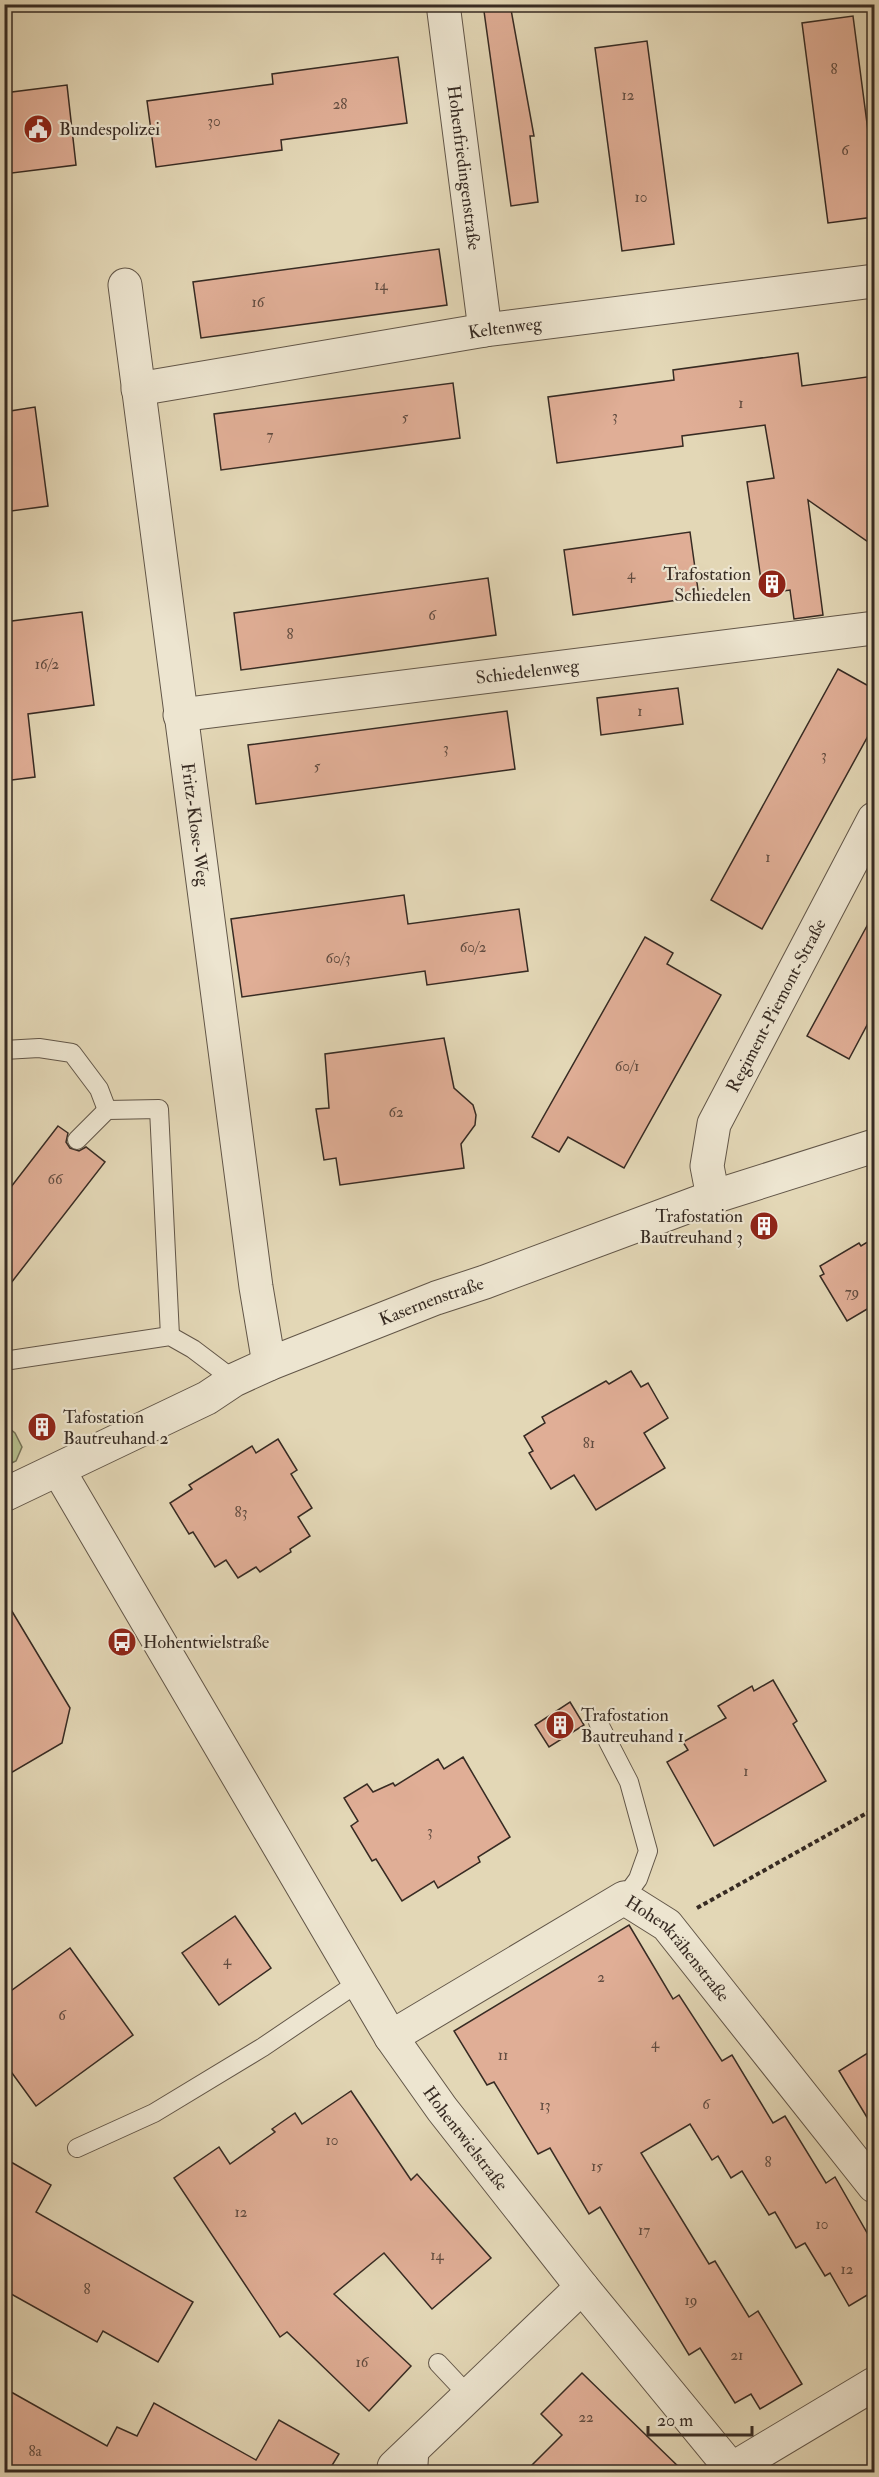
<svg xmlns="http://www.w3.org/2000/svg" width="879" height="2477" font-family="'IM FELL Double Pica',serif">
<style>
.green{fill:#b5be8d;stroke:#767458;stroke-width:1.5}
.building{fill:#e0ae96;stroke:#372b23;stroke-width:1.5}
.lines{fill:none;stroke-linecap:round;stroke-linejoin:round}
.lane-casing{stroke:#625648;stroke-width:20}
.street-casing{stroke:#625648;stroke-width:35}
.path{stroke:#372b23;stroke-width:4;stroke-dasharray:4.5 3;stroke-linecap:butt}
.lane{stroke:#ede5d0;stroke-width:18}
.street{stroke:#ede5d0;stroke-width:33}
.labels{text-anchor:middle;stroke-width:4.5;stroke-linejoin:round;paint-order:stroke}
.number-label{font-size:15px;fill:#614c40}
.poi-label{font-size:18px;fill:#372b23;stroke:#ede5d0;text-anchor:start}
.street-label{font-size:18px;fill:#372b23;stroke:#ede5d0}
</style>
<rect width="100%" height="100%" fill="#e3d7b6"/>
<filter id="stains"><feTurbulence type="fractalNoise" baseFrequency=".00333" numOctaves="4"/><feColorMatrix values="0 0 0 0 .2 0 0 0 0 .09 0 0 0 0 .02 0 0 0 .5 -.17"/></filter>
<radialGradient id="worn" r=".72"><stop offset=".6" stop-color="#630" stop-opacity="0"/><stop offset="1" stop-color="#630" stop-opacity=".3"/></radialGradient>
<polygon class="green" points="4,1424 15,1433 22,1447 16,1461 5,1466"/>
<g class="building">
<polygon points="483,4 510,4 534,136 530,136 538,202 511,206"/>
<polygon points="853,16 874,177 874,217 828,223 802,23"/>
<polygon points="647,41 674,244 622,251 595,48"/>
<polygon points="398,57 407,123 281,140 282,150 156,167 147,101 273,84 272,74"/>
<polygon points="67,85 76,165 4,174 4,93"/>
<polygon points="439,249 447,305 201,338 193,282"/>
<polygon points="798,353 802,386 874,376 874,546 808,500 823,615 794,619 790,590 763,594 747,482 774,478 765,425 682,436 683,446 557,463 548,397 674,380 673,370"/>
<polygon points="453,383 460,438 221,470 214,414"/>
<polygon points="35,407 48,506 4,512 4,412"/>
<polygon points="690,532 699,597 573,615 564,550"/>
<polygon points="488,578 496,635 241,670 234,613"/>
<polygon points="82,612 94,705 28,714 35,777 4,781 4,622"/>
<polygon points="838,669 874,689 874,725 762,929 711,900"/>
<polygon points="678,688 683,724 601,735 597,698"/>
<polygon points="507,711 515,769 256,804 248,745"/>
<polygon points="404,895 408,924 519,909 528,971 427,985 425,971 242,997 231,919"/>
<polygon points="874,913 874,1012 849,1059 807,1036"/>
<polygon points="645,937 673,953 667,964 721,995 624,1168 568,1137 559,1152 532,1137"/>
<polygon points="444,1038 454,1088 473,1105 476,1115 475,1125 461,1144 464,1168 340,1185 336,1158 324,1160 316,1109 329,1108 325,1054"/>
<polygon points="58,1126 68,1133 66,1142 70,1148 79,1151 86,1147 105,1162 4,1292 4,1196"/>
<polygon points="874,1238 874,1305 847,1321 820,1276 824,1274 820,1266 859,1243 861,1246"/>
<polygon points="631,1371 641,1387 648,1383 668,1418 644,1433 665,1468 596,1510 574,1475 551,1489 529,1453 533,1451 524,1436 545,1423 542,1417 606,1381 609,1384"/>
<polygon points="278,1439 297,1470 291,1474 312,1508 298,1517 310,1536 290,1549 291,1552 260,1572 256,1567 238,1578 226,1560 215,1567 193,1532 189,1534 170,1503 192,1489 189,1485 252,1446 256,1453"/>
<polygon points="4,1598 70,1708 62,1743 4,1777"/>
<polygon points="773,1680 797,1721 793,1724 826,1781 714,1846 667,1762 688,1750 683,1742 726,1718 718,1706 752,1686 754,1691"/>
<polygon points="570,1702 584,1725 549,1747 535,1725"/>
<polygon points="463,1757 510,1837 478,1857 480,1862 438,1888 434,1881 402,1901 376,1859 372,1861 351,1826 358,1821 344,1798 367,1784 373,1792 393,1783 395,1786 438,1759 444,1769"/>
<polygon points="235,1916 271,1968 219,2005 182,1953"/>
<polygon points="629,1925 673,1999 679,1995 722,2061 732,2055 773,2123 785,2116 826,2183 835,2177 874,2245 874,2291 849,2306 830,2273 825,2276 805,2243 796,2248 775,2212 769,2215 742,2171 731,2178 718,2156 712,2160 690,2124 641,2153 709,2264 715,2261 749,2317 758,2311 802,2384 760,2409 751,2394 735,2403 700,2348 689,2355 600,2207 589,2214 550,2148 538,2154 494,2082 487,2085 454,2031"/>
<polygon points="70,1948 133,2035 36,2106 4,2062 4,1996"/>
<polygon points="874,2049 874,2129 839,2071"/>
<polygon points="351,2091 411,2180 417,2174 491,2258 432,2309 384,2253 334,2294 411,2366 369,2411 287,2332 280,2337 174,2178 219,2147 230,2164 275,2132 272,2129 295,2113 302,2124"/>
<polygon points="4,2158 51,2185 36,2212 193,2302 158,2362 103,2331 97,2342 4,2290"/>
<polygon points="582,2373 684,2472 525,2472 562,2435 541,2414"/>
<polygon points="4,2388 107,2446 117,2427 137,2436 154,2403 256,2460 279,2420 339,2454 328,2472 4,2472"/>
</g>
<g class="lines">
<g class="lane-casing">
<g id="lane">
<polyline points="4,1050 39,1048 72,1053 99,1089 107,1110"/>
<polyline points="77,1140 107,1110 159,1109 170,1336"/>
<polyline points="4,1361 170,1336 193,1349 234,1380"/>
<polyline points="598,1722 629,1782 648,1851 638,1879 624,1898"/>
<polyline points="77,2148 154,2113 263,2047 359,1982"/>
<polyline points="438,2363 468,2395"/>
<polyline points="418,2472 420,2442"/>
</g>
</g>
<g class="street-casing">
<g id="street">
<path id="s1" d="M443,4l42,326"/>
<path id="s2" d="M125,285l131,1002 13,77"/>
<path id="s3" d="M138,389l347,-59 389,-49"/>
<path id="s4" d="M180,715l694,-87"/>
<path id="s5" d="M713,1197l-6,-31 7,-42 160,-305"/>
<path id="s6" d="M59,1471l332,566 51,72 140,178 152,185"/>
<path id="s7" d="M4,1495l203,-97 27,-18 35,-16 167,-66 49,-16 228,-85 161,-51"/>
<path id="s8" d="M391,2037l233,-139 43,27 207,261"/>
<polyline points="394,2467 582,2287"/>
<polyline points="732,2469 874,2384"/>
</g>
</g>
<polyline class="path" points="697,1908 874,1809"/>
<use href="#lane" class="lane"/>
<use href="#street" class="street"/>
</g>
<defs>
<g id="civic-disc" transform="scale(1.5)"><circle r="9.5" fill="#8f2418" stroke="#ede5d0"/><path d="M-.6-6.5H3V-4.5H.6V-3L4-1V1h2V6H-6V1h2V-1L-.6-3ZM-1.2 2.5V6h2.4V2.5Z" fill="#fff"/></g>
<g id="building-disc" transform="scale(1.5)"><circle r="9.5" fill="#8f2418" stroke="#ede5d0"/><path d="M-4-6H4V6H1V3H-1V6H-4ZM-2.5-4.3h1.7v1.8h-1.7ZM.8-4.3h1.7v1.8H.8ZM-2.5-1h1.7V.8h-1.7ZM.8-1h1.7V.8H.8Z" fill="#fff"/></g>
<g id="bus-disc" transform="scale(1.5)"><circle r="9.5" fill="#8f2418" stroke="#ede5d0"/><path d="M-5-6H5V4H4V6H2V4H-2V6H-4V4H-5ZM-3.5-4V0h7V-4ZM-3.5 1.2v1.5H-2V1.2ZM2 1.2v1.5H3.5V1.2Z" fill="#fff"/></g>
</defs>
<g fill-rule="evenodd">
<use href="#civic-disc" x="38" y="129"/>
<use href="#building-disc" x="772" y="584"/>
<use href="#building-disc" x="764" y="1226"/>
<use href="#building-disc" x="42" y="1427"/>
<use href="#bus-disc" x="122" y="1642"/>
<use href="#building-disc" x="560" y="1725"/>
</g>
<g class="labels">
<g class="number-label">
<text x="834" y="74">8</text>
<text x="628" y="100">12</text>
<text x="340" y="109">28</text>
<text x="214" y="126">30</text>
<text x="845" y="155">6</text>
<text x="641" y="202">10</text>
<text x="381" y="290">14</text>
<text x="258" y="307">16</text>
<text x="741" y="408">1</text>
<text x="615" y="421">3</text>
<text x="405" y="422">5</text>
<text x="270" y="440">7</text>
<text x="631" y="579">4</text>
<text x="432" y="620">6</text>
<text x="290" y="639">8</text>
<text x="47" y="669">16/2</text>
<text x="640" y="716">1</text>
<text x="446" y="753">3</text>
<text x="824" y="760">3</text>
<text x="317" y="771">5</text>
<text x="768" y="862">1</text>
<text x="473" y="952">60/2</text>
<text x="338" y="963">60/3</text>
<text x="627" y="1071">60/1</text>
<text x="396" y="1117">62</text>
<text x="55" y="1184">66</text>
<text x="852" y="1297">79</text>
<text x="589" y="1448">81</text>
<text x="241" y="1517">83</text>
<text x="746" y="1776">1</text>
<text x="430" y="1836">3</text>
<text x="227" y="1965">4</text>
<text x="601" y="1982">2</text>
<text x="62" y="2020">6</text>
<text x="655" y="2048">4</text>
<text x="503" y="2060">11</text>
<text x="706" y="2109">6</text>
<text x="545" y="2110">13</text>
<text x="332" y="2145">10</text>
<text x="768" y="2167">8</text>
<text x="597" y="2171">15</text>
<text x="241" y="2217">12</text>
<text x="822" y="2229">10</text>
<text x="644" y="2235">17</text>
<text x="437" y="2260">14</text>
<text x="847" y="2274">12</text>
<text x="87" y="2294">8</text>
<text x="691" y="2305">19</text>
<text x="737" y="2360">21</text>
<text x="362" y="2367">16</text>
<text x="586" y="2422">22</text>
<text x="35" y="2456">8a</text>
</g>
<g class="poi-label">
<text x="59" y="135">Bundespolizei</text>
<text x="751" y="580" text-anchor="end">Trafostation<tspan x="751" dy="21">Schiedelen</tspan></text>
<text x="743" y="1222" text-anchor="end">Trafostation<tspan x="743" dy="21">Bautreuhand 3</tspan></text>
<text x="63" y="1423">Tafostation<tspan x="63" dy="21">Bautreuhand 2</tspan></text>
<text x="143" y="1648">Hohentwielstraße</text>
<text x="581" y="1721">Trafostation<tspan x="581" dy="21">Bautreuhand 1</tspan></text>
</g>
<g class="street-label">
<text dy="6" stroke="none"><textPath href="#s1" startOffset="165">Hohenfriedingenstraße</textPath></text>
<text dy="6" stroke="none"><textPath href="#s3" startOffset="372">Keltenweg</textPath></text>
<text dy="6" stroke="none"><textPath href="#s4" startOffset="350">Schiedelenweg</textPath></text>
<text dy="6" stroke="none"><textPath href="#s2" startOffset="544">Fritz-Klose-Weg</textPath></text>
<text dy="6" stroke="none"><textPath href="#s5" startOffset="208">Regiment-Piemont-Straße</textPath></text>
<text dy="6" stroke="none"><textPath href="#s7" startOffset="470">Kasernenstraße</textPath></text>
<text dy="6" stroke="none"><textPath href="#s8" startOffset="346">Hohenkrähenstraße</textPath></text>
<text dy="6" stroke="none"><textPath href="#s6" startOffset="782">Hohentwielstraße</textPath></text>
</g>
</g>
<rect width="879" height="2477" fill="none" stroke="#e3d7b6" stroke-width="24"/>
<rect x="6" y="6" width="867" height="2465" fill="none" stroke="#372b23" stroke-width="3"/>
<rect x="12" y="12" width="855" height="2453" fill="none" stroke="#372b23" stroke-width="1.5"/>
<path d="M648 2426v9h104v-9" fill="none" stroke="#372b23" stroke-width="3"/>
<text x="657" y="2426" font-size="18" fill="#372b23" stroke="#ede5d0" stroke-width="4.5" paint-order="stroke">20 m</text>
<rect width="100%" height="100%" filter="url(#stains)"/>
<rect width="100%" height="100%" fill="url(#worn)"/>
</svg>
